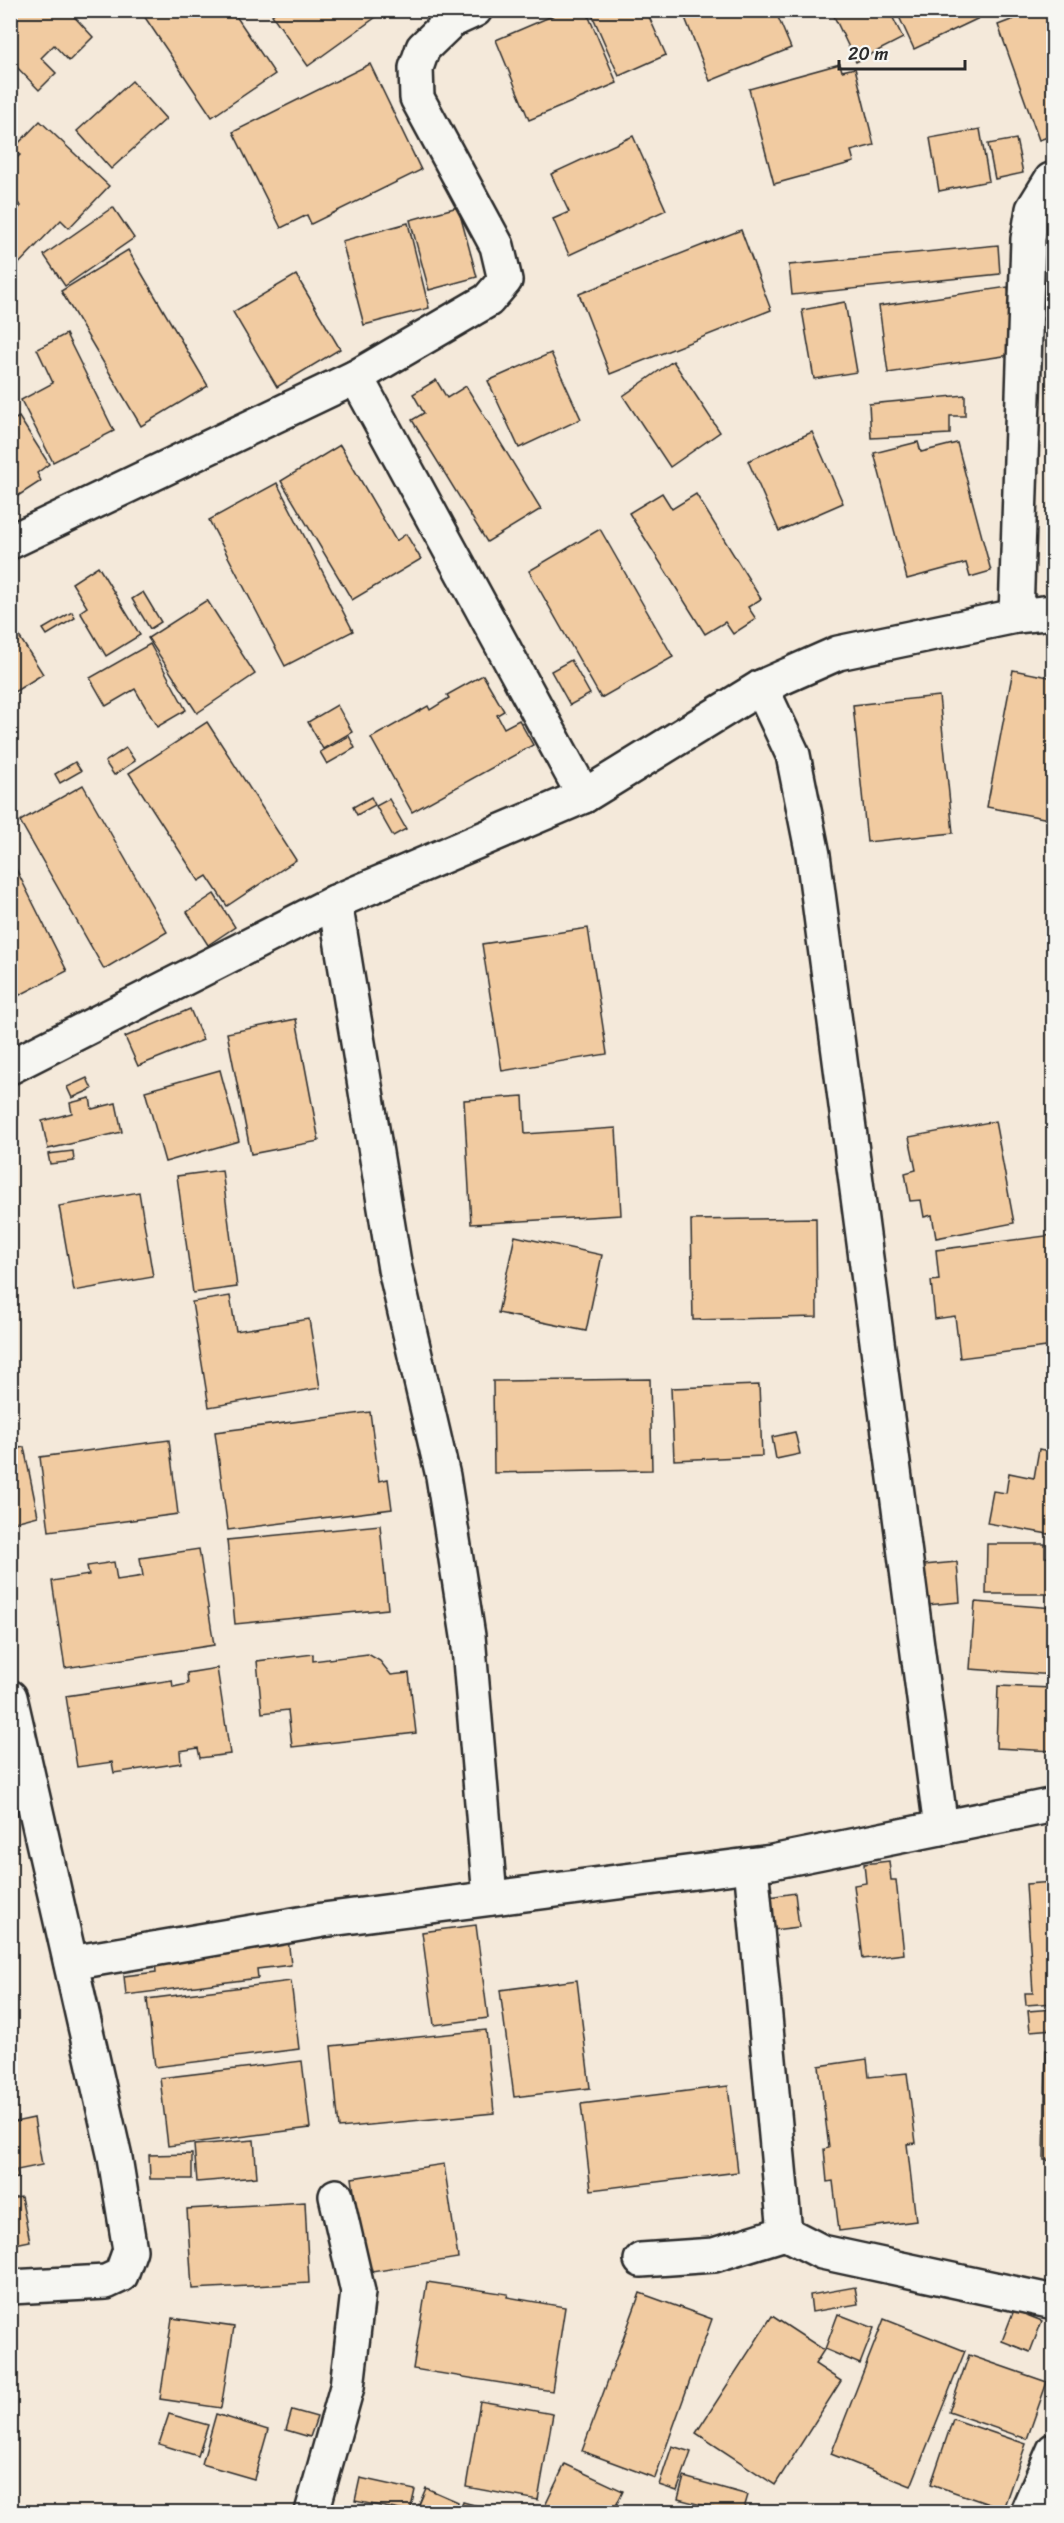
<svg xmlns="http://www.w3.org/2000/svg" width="1064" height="2523" font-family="Sriracha,sans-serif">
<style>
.building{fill:#f1cba1;stroke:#2b2b2b;stroke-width:1.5}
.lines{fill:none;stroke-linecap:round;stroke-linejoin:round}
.street-casing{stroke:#2b2b2b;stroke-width:38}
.street{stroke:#f6f6f2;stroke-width:33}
</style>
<rect width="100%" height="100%" fill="#f4e9da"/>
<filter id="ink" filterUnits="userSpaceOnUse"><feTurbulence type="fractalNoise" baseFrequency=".0167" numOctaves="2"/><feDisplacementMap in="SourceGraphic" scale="12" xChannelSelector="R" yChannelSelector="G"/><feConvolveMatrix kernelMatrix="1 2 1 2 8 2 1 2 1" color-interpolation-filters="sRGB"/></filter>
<g filter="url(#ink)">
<g class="building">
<polygon points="10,10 68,10 93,37 69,61 54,45 41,58 56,73 39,90 10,60"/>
<polygon points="140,10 232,10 275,74 212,117"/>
<polygon points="278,10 372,10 376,17 308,66 272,15"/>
<polygon points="566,10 586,10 617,83 529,120 496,40"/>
<polygon points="590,10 646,10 666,55 619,76"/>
<polygon points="682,10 775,10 791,48 710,81"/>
<polygon points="831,10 889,10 903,38 856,62"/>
<polygon points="896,10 976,10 979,18 914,49"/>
<polygon points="1037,10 1054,10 1054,135 1039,140 998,25"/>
<polygon points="370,64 421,170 311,224 307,215 281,228 233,132"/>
<polygon points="840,64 842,71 855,68 874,145 851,151 854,162 774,184 749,89"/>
<polygon points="132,81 166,119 111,169 77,131"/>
<polygon points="40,121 109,186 69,228 61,220 10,273 10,208 15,212 21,206 10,196 10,164 20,155 13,149"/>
<polygon points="980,129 989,181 939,191 930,138"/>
<polygon points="633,136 666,210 569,255 553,219 569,212 551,174"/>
<polygon points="1016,139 1023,173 995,179 988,144"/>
<polygon points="113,207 134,238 65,286 44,255"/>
<polygon points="458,207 477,277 429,290 410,220"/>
<polygon points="408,223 429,308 364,325 342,241"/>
<polygon points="741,230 771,310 610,374 579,294"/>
<polygon points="998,245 1000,274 792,295 789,265"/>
<polygon points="128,250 208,386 141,426 61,291"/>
<polygon points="296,275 340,349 277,387 233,312"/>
<polygon points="1008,287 1017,354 888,373 879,306"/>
<polygon points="845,302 857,372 814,379 802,310"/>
<polygon points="66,334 114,431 53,462 21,400 53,383 37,349"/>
<polygon points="551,353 581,419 519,448 488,381"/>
<polygon points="673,361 720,432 670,467 623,396"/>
<polygon points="436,380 447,398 466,386 541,509 487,542 412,420 424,413 413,394"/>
<polygon points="965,395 965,416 950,416 950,434 871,438 869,404"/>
<polygon points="19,417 49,464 37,473 41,481 10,501 10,422"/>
<polygon points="812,432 843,503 779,531 748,461"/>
<polygon points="918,442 921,452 957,443 991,571 970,577 966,563 907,579 874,453"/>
<polygon points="340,445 396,541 406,534 421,559 352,600 281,481"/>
<polygon points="277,483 353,631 285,666 209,520"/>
<polygon points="662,493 672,509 696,494 761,599 748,607 756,619 733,634 725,622 705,634 629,513"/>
<polygon points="600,529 673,657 601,698 529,571"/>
<polygon points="98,566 140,635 106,656 80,612 87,607 72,583"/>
<polygon points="143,592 161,622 150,629 132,599"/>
<polygon points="207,600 255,674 197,713 148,638"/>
<polygon points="72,612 75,618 47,635 43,629"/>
<polygon points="10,622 43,674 11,694 10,693"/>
<polygon points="150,644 186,710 157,727 135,689 106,706 90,678"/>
<polygon points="571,660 590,694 570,705 551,671"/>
<polygon points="1013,670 1054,678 1054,820 987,807"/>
<polygon points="483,675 504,711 497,715 504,728 519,720 533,745 412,812 371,738 428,706 430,710 449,698 447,695"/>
<polygon points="939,696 953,833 867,842 853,705"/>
<polygon points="337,705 352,732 323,749 308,722"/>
<polygon points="207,722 296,860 227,906 207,876 199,881 129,773"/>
<polygon points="349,736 355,748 327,764 320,752"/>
<polygon points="126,748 135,761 114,775 105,762"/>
<polygon points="75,762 81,771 60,783 55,774"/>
<polygon points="83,785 167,932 104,969 20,821"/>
<polygon points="371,797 375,805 357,815 353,807"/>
<polygon points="389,799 406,829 393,836 376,806"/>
<polygon points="10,857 67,971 10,1000"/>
<polygon points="214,894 235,927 208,945 187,912"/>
<polygon points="588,928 607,1054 502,1071 482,944"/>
<polygon points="190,1009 203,1040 138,1066 125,1037"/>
<polygon points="296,1019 319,1141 251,1154 227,1033"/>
<polygon points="220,1070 239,1141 165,1162 145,1091"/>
<polygon points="87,1078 92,1089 72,1098 67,1087"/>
<polygon points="523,1096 525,1134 616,1128 621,1215 471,1224 464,1100"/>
<polygon points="90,1098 92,1109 116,1103 122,1132 48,1149 42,1121 72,1113 70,1103"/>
<polygon points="995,1121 1014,1223 936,1238 932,1215 924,1217 921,1200 910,1201 905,1173 916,1170 909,1137"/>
<polygon points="73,1151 74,1161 50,1164 48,1154"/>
<polygon points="222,1170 237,1287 193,1293 177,1176"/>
<polygon points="139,1192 153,1277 74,1291 59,1206"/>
<polygon points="816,1218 817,1317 693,1320 691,1220"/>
<polygon points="1053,1235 1054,1346 960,1358 955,1316 935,1319 931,1281 939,1280 936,1250"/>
<polygon points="515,1236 602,1255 586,1331 498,1313"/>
<polygon points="230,1296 236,1331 309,1319 320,1388 209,1407 192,1302"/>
<polygon points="650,1379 652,1470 494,1473 493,1381"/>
<polygon points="759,1385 762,1456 674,1460 671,1388"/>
<polygon points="370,1412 379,1481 388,1479 392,1509 228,1530 215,1432"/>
<polygon points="795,1432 800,1454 776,1459 772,1437"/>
<polygon points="169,1440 178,1514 49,1531 40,1457"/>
<polygon points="24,1447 38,1516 11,1523 10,1450"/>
<polygon points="1039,1449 1054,1452 1054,1535 987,1523 993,1491 1006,1493 1009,1473 1034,1478"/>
<polygon points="380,1525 388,1609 235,1624 227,1540"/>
<polygon points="987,1544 1045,1544 1045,1557 1054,1558 1054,1594 986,1594"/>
<polygon points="199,1549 214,1645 65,1668 52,1581 89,1575 87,1566 114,1562 117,1580 143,1576 140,1558"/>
<polygon points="957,1562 960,1602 927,1605 924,1565"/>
<polygon points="975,1602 1054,1608 1054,1675 970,1669"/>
<polygon points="313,1654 313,1661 368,1654 380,1661 391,1675 409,1673 416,1733 292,1747 288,1710 262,1713 257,1661"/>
<polygon points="217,1668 230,1754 200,1758 198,1748 180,1751 181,1763 114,1773 112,1762 77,1767 66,1696 172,1680 173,1687 188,1684 187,1673"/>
<polygon points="998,1686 1054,1688 1054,1751 996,1748"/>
<polygon points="889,1861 891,1880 896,1880 904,1954 863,1959 854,1885 866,1883 864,1864"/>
<polygon points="1054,1882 1054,2003 1026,2005 1025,1993 1033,1993 1026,1884"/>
<polygon points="795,1893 799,1927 773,1930 769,1897"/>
<polygon points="476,1925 488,2018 434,2025 422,1932"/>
<polygon points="288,1938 291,1965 257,1969 258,1978 126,1995 124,1976 156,1972 155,1962 253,1950 252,1943"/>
<polygon points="577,1980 590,2088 514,2097 500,1990"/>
<polygon points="291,1981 299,2049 155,2067 147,1999"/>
<polygon points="1054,2009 1054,2029 1030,2031 1028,2011"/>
<polygon points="486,2030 494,2113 339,2128 331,2046"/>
<polygon points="1046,2050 1054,2050 1054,2161 1044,2160"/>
<polygon points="867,2059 869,2077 907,2073 916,2143 907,2144 916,2221 839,2231 833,2181 827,2182 824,2149 829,2148 819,2066"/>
<polygon points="302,2061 310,2128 168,2146 160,2078"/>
<polygon points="728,2086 738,2172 591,2190 581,2104"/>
<polygon points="34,2118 42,2165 17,2170 18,2178 10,2179 10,2123"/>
<polygon points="254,2140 257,2177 197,2182 194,2145"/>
<polygon points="192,2154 192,2179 150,2179 149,2155"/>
<polygon points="444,2164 458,2258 366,2273 352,2178"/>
<polygon points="21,2197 30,2241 10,2245 10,2199"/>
<polygon points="305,2202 309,2283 192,2289 187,2209"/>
<polygon points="427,2282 508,2294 507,2297 565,2307 552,2391 413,2369"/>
<polygon points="855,2287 858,2304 812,2312 810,2295"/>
<polygon points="640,2293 712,2319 655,2478 582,2451"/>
<polygon points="1014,2310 1042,2321 1030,2352 1002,2341"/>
<polygon points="838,2314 874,2328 860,2364 825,2349"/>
<polygon points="772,2316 824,2350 815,2364 841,2381 775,2485 696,2433"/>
<polygon points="172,2318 234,2327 221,2408 160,2399"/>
<polygon points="884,2319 965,2351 911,2486 831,2454"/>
<polygon points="969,2355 1047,2382 1027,2439 949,2412"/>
<polygon points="480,2401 553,2414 538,2500 466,2487"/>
<polygon points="292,2410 317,2417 310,2437 286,2430"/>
<polygon points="169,2414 208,2425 198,2456 159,2444"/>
<polygon points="216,2414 268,2430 254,2479 202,2464"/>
<polygon points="953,2419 1026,2444 1003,2509 931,2484"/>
<polygon points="672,2446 691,2452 677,2491 659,2485"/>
<polygon points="565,2464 623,2491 613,2512 542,2512"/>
<polygon points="684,2477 748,2495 743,2512 728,2512 678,2499"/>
<polygon points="360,2478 415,2490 410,2512 355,2501"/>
<polygon points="426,2488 458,2502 454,2512 416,2512"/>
<polygon points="463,2502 500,2512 460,2512"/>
</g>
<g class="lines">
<g class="street-casing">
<g id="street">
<polyline points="356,377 584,796"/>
<polyline points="10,542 356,377 488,300 505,280 497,246 417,98 416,68 423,48 451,21 475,10"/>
<polyline points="1016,616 1028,239 1033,209 1051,180 1054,179"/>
<polyline points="761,687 793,755 813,855 941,1828"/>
<polyline points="335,902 395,1269 443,1476 468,1636 490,1898"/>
<polyline points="10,1067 335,902 584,796 761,687 838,653 1016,616 1054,612"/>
<polyline points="10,1697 115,2158 130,2250 121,2275 106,2282 10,2287"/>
<polyline points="751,1865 785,2233"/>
<polyline points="71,1963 323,1920 772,1862 1054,1805"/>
<polyline points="641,2260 714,2255 785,2233 822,2252 1054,2302"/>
<polyline points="312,2512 347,2387 358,2292 336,2196"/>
<polyline points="1027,2512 1054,2450"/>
</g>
</g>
<use href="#street" class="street"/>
</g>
</g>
<rect width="1064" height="2523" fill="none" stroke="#f6f6f2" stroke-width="36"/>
<rect x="18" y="18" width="1028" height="2487" fill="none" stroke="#2b2b2b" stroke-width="2" filter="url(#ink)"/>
<path d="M839 60v9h126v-9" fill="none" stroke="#2b2b2b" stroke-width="3"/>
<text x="848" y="60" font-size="18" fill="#2b2b2b" stroke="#f6f6f2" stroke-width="4.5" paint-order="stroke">20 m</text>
</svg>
